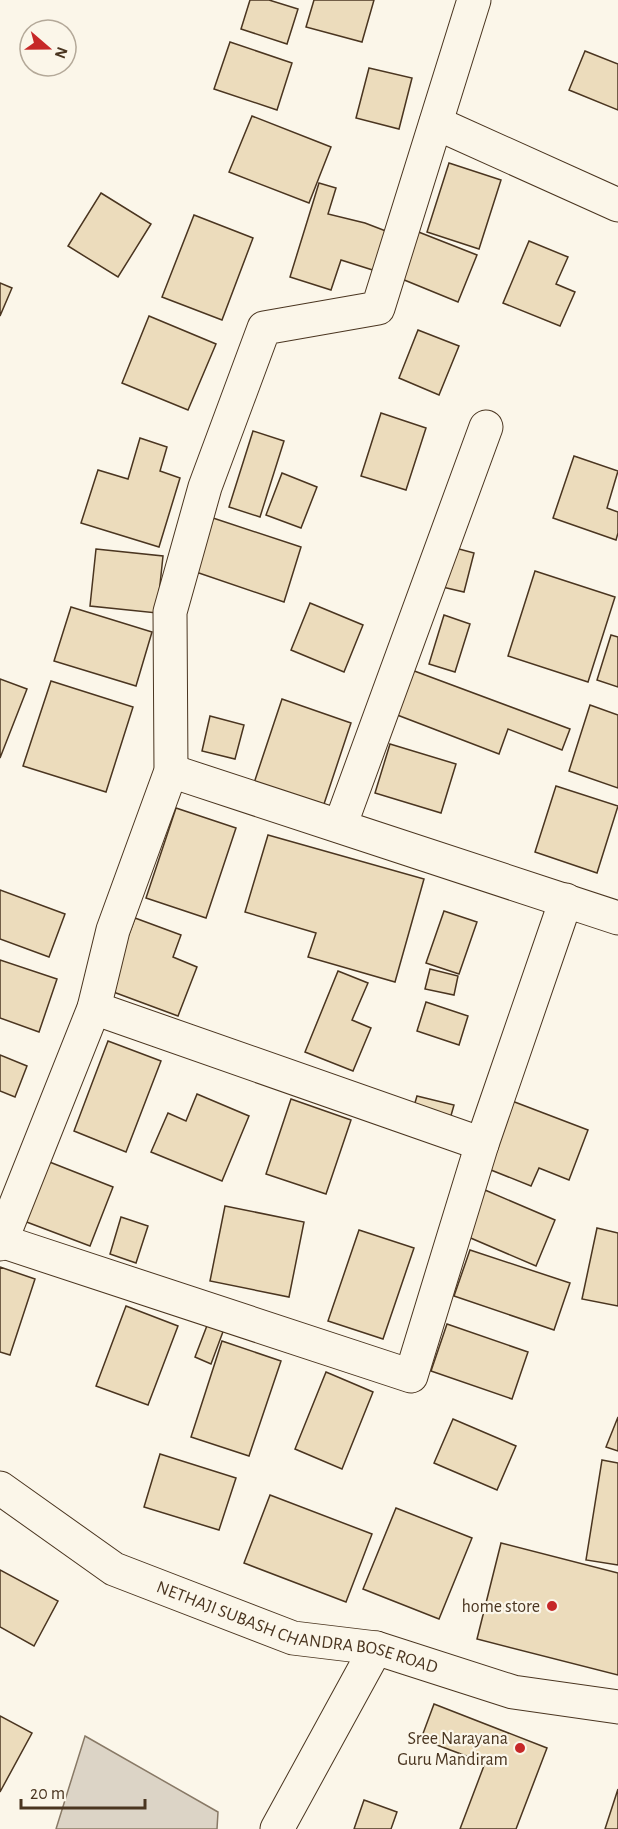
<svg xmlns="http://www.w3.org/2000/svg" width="618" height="1829" font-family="'Alegreya Sans',sans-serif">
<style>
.water{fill:#dcd4c6;stroke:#887966;stroke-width:1.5}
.building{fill:#ecdcbc;stroke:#4a3520;stroke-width:1.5}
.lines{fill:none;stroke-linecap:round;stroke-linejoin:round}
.minor-casing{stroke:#4a3520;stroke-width:35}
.major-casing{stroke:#4a3520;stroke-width:35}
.minor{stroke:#fbf6e9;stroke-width:33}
.major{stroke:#fbf6e9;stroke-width:33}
.poi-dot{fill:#c62828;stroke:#fbf6e9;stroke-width:2}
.labels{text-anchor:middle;stroke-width:4.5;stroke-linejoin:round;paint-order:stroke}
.poi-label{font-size:18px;fill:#4a3520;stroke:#fbf6e9;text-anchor:end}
.street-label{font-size:18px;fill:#4a3520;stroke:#fbf6e9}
</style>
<rect width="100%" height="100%" fill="#fbf6e9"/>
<polygon class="water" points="85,1736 218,1812 217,1829 56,1829"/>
<g class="building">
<polygon points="250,0 269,0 298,9 287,44 241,29"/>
<polygon points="314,0 374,0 362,42 306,27"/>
<polygon points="230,42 292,63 277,110 214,89"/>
<polygon points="585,51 618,64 618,110 569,90"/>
<polygon points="369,68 412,78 399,129 356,118"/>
<polygon points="252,116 331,147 309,203 229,172"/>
<polygon points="449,163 501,180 479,249 427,232"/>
<polygon points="319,183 336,188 328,214 365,223 391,233 379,272 341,260 331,290 290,277"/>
<polygon points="101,193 151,224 118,277 68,246"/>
<polygon points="194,215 253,238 222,320 162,297"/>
<polygon points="416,231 477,255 458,302 397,277"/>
<polygon points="529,241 568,257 556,284 575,292 560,326 503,303"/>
<polygon points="0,283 12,288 0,316"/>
<polygon points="149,316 216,344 188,410 122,383"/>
<polygon points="418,330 459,346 439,395 399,378"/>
<polygon points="381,413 426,428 406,490 361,476"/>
<polygon points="253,431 284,441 260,517 229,507"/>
<polygon points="140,438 167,447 160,471 180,478 159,547 81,523 98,470 128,479"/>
<polygon points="574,456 618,471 607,508 618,512 618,533 616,540 553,518"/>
<polygon points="282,473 317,487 301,528 266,515"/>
<polygon points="210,517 301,547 284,602 193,571"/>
<polygon points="448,546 474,553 464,592 438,586"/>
<polygon points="96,549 163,556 157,613 90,606"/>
<polygon points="535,571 615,597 588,682 508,656"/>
<polygon points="310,603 363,625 344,672 291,650"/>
<polygon points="71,607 152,632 136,686 54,661"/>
<polygon points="444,615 470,624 455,672 429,664"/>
<polygon points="611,635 618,637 618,687 597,680"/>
<polygon points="409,669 570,729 562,750 508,729 499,754 392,713"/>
<polygon points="0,679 27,689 0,758"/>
<polygon points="51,681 133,707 106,792 23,766"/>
<polygon points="282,699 351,723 323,807 254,783"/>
<polygon points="590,705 618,715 618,788 569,771"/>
<polygon points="210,716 244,725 235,759 202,751"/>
<polygon points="390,744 456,764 441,813 375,793"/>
<polygon points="556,786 618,806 597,873 535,852"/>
<polygon points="176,808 236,828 206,918 146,898"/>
<polygon points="268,835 424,879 395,982 308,957 316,933 245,912"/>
<polygon points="0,890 65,914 49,957 0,939"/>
<polygon points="444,911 477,922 459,974 426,963"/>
<polygon points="135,918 181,935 173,957 197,967 178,1016 108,990"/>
<polygon points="0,960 57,979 39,1032 0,1018"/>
<polygon points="430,969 458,976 454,995 425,989"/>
<polygon points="338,971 368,983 352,1020 371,1028 353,1071 305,1052"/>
<polygon points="426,1002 468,1016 459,1045 417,1031"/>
<polygon points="108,1041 161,1061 126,1152 74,1131"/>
<polygon points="0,1055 27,1066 15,1097 0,1091"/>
<polygon points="197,1094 249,1116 222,1181 151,1152 168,1113 186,1121"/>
<polygon points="417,1096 454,1105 446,1133 409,1123"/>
<polygon points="291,1099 351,1120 326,1194 266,1174"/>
<polygon points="512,1101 588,1130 569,1180 539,1168 531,1186 486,1168"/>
<polygon points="47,1161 113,1187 90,1246 24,1221"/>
<polygon points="485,1190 555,1220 536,1266 466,1236"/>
<polygon points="225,1206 304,1222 289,1297 210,1281"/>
<polygon points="121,1217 148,1226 136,1263 110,1254"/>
<polygon points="597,1228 618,1233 618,1306 582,1299"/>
<polygon points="359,1230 414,1248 383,1339 328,1321"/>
<polygon points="470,1250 570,1283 554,1330 454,1296"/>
<polygon points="0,1267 35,1279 10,1355 0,1352"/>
<polygon points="126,1306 178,1326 148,1405 96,1386"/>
<polygon points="208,1323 224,1329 211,1364 195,1357"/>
<polygon points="447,1324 528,1352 512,1399 431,1371"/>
<polygon points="222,1341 281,1361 249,1456 191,1437"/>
<polygon points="326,1372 373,1392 342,1469 295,1449"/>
<polygon points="618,1417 618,1451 606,1447"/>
<polygon points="453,1419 516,1446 497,1490 434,1463"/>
<polygon points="160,1454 236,1478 219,1530 144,1507"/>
<polygon points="602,1460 618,1463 618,1565 586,1560"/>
<polygon points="270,1495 372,1534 346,1602 244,1563"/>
<polygon points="396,1508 472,1538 439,1619 363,1589"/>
<polygon points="501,1543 618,1573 618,1675 477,1639"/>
<polygon points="0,1570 58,1601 34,1646 0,1627"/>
<polygon points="434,1704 547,1748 516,1829 460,1829 485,1763 421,1739"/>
<polygon points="0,1716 32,1733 0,1792"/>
<polygon points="618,1789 618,1829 605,1829"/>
<polygon points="364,1800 397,1812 391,1829 354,1829"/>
</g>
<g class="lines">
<g class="minor-casing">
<g id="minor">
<polyline points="436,123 618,205"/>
<polyline points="171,771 618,918"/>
<polyline points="340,826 486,427"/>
<polyline points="94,1008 482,1144"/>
<polyline points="1,1241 411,1376 482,1144 566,900"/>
<polyline points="0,1244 94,1008 113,930 171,771 170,612 205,487 264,328 378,308 474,0"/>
<polyline points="277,1829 376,1648"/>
</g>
</g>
<g class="major-casing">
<g id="major">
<path id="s1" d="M0,1488l114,81 179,69 83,10 137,44 105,15"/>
</g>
</g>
<use href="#minor" class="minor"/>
<use href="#major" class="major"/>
</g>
<g class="poi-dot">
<circle cx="552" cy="1606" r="6"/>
<circle cx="520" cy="1748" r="6"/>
</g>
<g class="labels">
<g class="poi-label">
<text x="540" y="1612">home store</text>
<text x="508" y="1744">Sree Narayana<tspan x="508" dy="21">Guru Mandiram</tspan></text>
</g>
<g class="street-label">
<text dy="6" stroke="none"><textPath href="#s1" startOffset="333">NETHAJI SUBASH CHANDRA BOSE ROAD</textPath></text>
</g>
</g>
<g transform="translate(48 48) rotate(110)"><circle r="28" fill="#fbf6e9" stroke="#b4a999" stroke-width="1.5"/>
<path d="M0-4.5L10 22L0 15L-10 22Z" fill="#c62828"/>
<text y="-9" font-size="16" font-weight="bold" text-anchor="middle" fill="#4a3520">N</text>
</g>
<path d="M21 1799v9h124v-9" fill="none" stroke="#4a3520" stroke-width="3"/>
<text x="30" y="1799" font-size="18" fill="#4a3520" stroke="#fbf6e9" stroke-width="4.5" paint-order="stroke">20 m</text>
</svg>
